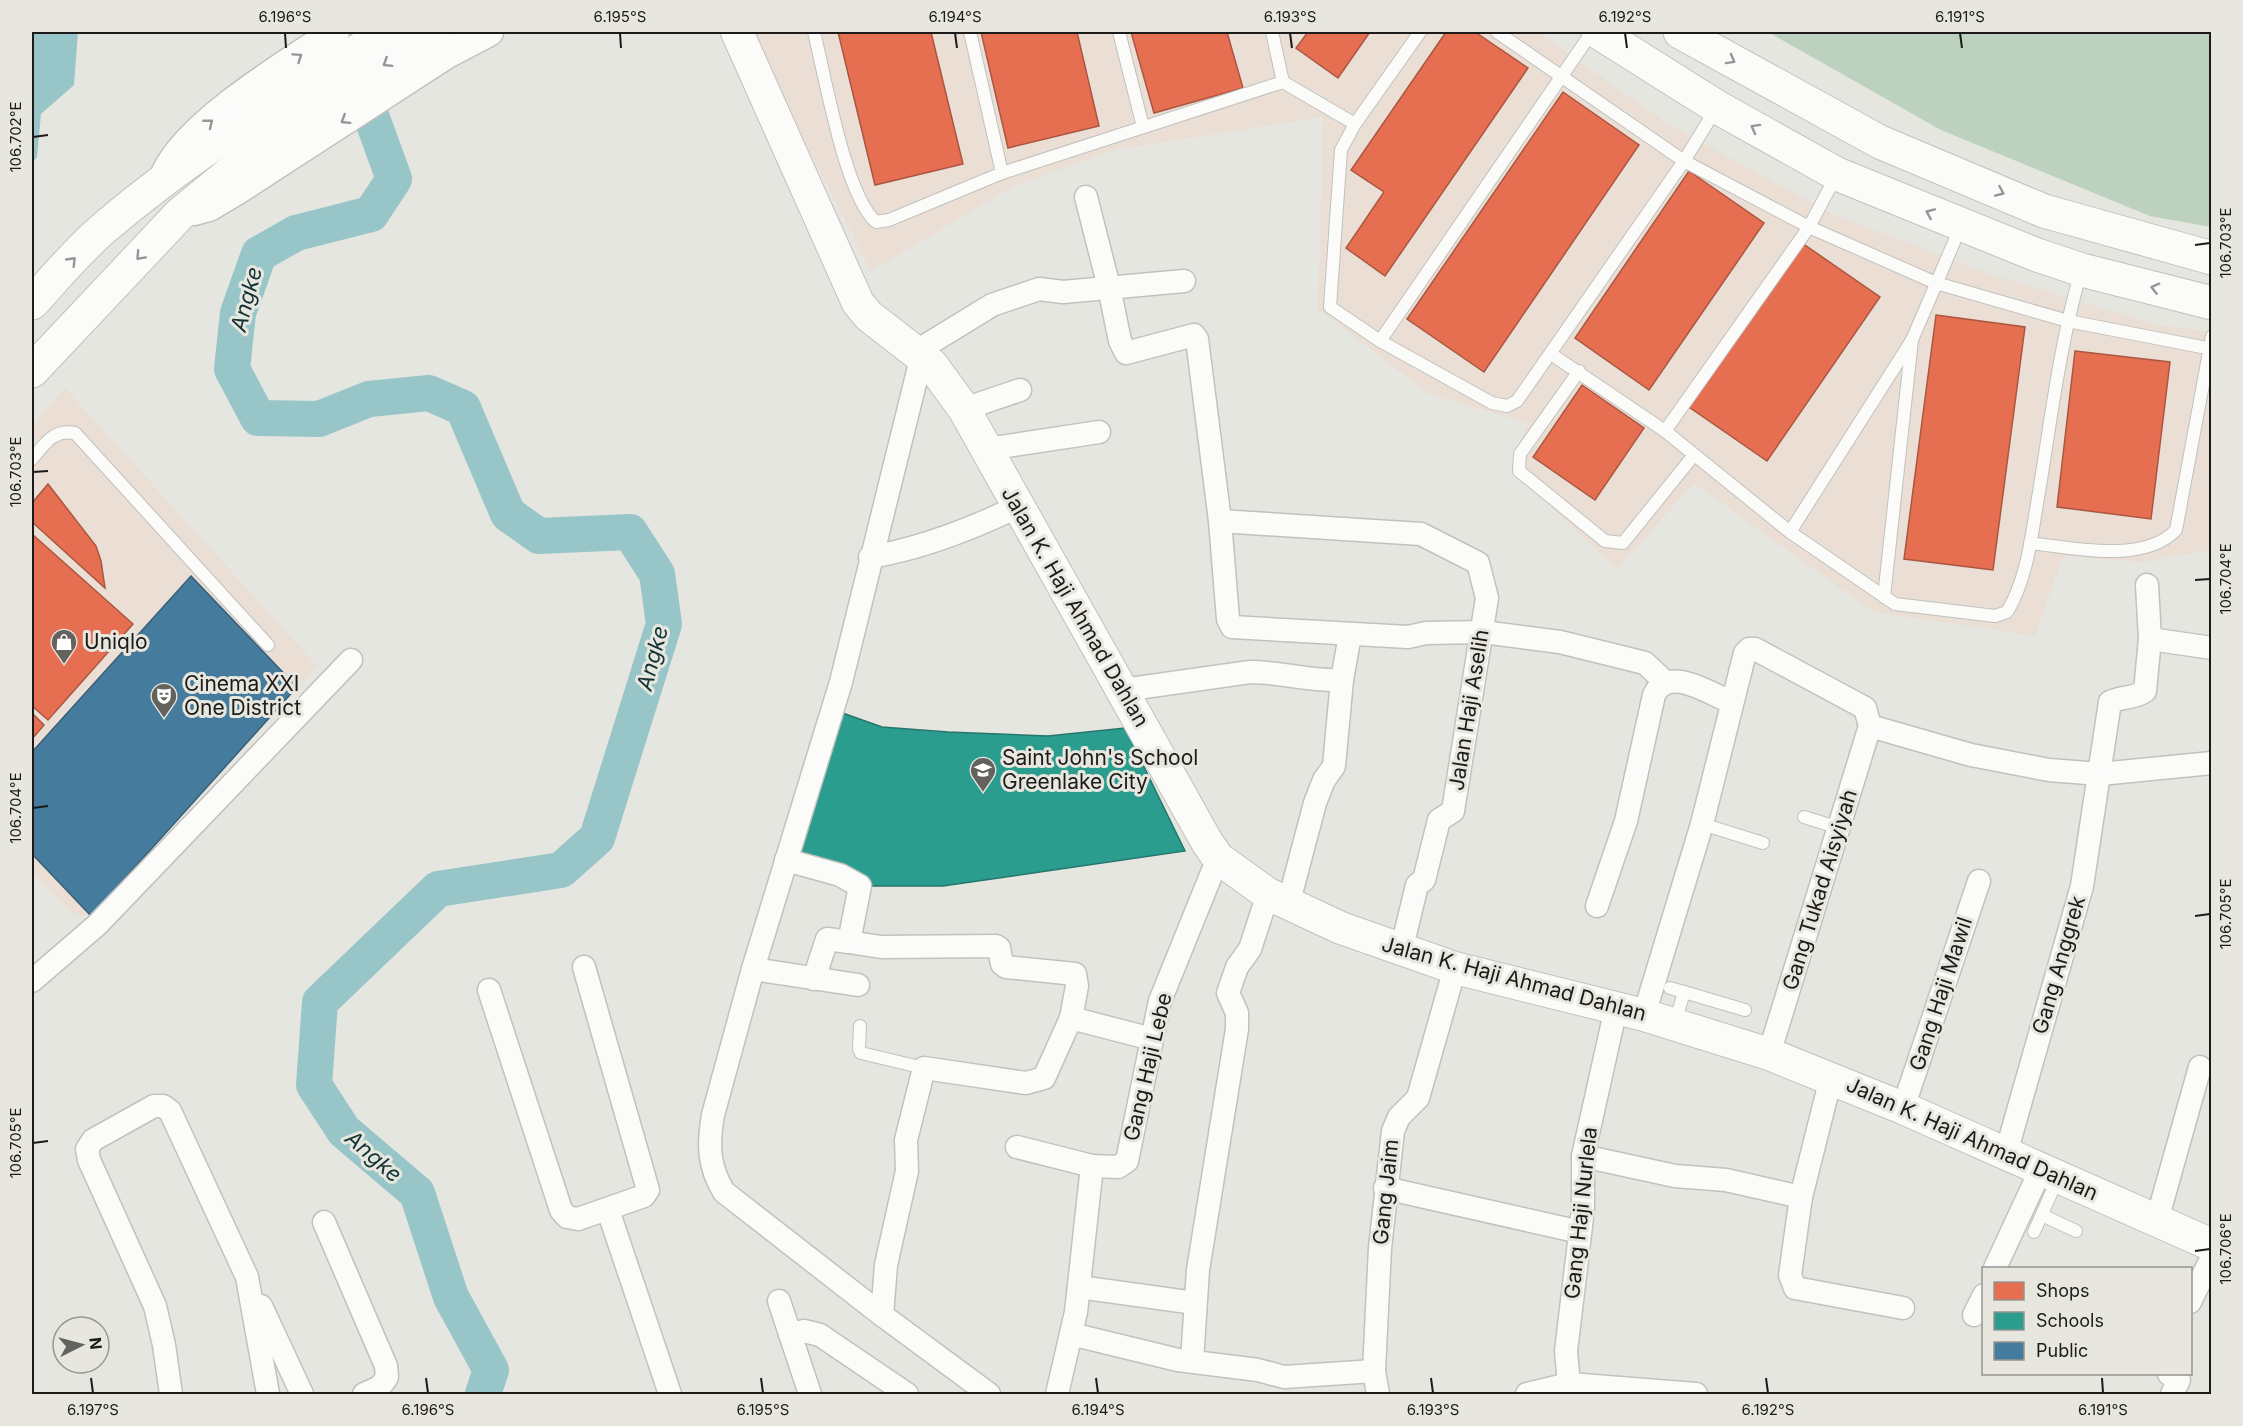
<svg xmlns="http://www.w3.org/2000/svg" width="2243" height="1426" font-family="Inter,sans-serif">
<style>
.commercial{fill:#eaded5}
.green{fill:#bcd1be}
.water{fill:#98c5c7}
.shops{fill:#e76f51;stroke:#aa5640;stroke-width:1.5}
.schools{fill:#2a9d8f;stroke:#26766c;stroke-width:1.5}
.public{fill:#457b9d;stroke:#395e75;stroke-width:1.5}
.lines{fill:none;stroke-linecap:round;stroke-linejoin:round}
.river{stroke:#98c5c7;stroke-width:36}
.service-casing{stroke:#c1c1bd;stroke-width:14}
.minor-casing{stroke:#c1c1bd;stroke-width:25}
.tertiary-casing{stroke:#c1c1bd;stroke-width:31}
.secondary-casing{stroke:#c1c1bd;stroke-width:34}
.primary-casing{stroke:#c1c1bd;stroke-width:35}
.service{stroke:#fbfbfa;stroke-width:12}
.minor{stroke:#fbfbfa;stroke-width:22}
.tertiary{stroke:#fbfbfa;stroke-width:28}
.secondary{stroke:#fbfbfa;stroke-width:32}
.primary{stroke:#fbfbfa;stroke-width:33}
.oneway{stroke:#979695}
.ticks{fill:none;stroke:#1c1b19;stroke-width:2}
.labels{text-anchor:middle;stroke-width:6;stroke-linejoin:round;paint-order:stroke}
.street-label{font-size:21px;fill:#1c1b19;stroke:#e8e7df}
.poi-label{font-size:21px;fill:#1c1b19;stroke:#e8e7df;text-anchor:start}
.water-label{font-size:22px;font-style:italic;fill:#123336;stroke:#e8e7df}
.neatline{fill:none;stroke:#1c1b19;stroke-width:2}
.ticks-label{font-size:15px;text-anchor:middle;fill:#1c1b19}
</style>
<rect width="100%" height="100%" fill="#e6e6e1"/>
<g class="commercial">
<polygon points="754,32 1538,32 1665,122 1832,214 1990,274 2158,325 2211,332 2211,550 2143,562 2063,556 2035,636 1873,612 1694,483 1617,569 1512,470 1528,423 1429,394 1318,309 1323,117 1114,150 1014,186 871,271 768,70"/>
<polygon points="65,388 317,666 91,916 72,913 32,873 32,426"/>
</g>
<polygon class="green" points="1768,32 2211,32 2211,227 2150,216 1941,130"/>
<polygon class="water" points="32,32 78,32 74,85 41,114 37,157 32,163"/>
<g class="shops">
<polygon points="838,32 931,32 963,164 875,185"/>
<polygon points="981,32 1077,32 1099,126 1008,148"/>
<polygon points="1131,32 1227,32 1243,88 1154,113"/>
<polygon points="1308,32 1370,32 1338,78 1296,48"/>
<polygon points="1446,32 1475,32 1528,68 1385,276 1346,248 1384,192 1351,170"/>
<polygon points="1563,92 1639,145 1484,372 1407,319"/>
<polygon points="1689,171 1764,223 1649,390 1575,338"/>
<polygon points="1802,243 1880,297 1767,461 1689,407"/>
<polygon points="1936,315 2025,327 1993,570 1904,559"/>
<polygon points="2075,351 2170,362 2151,519 2057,507"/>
<polygon points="1582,385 1644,428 1595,500 1533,457"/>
<polygon points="48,484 96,546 101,561 105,588 32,522 32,503"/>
<polygon points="32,534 133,624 48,720 32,706"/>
<polygon points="32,713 44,725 32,739"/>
</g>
<polygon class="schools" points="837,711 882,727 948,732 1048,736 1125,728 1185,851 943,886 860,886 786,860"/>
<polygon class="public" points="191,576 297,687 91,916 32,854 32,752"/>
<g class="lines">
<polyline class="river" points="356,74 394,179 371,214 296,233 259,254 238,313 232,369 258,418 319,419 369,399 429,393 463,408 508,514 539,536 630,532 657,574 664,624 597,838 561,870 438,889 320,1002 314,1085 344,1131 417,1193 451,1297 491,1370 483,1394"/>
<g class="service-casing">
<g id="service">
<path d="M814,32c11,44 31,163 62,190l13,-2 113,-47 281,-91 72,42"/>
<polyline points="970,32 1002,173"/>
<polyline points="1119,32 1143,127"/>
<polyline points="1272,32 1283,82"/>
<polyline points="1420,32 1355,124 1341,150 1330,307 1380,341 1492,403 1507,406 1517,401 1684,161 1717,107"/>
<polyline points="1497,32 1684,161 1809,227 1936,283 2068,321 2212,349"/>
<polyline points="1912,340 1961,226"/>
<polyline points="1380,341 1592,32"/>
<path d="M1551,354l114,77 125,101 105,72 100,12 12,-4c21,-34 25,-81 32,-120 12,-73 21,-149 42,-221"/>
<polyline points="1579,371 1520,454 1519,471 1605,541 1623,543 1694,455"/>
<polyline points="1665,431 1809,227 1836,176"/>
<path d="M32,459c13,-15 21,-30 43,-26l193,212"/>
<polyline points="1790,532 1912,340 1884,597"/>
<path d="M2030,543c42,5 114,21 146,-13l36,-194"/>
<polyline points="1804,817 1839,828"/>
<polyline points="1702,824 1763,843"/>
<polyline points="1670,988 1684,992"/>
<polyline points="1675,1023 1684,992 1745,1010"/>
<polyline points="860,1026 859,1049 861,1053 924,1068"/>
<polyline points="2042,1215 2076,1231"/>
<polyline points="2034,1232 2058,1178"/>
</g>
</g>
<g class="minor-casing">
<g id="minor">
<polyline points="1086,197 1109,287 1120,341 1126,353 1194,335 1197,339 1220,521 1228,619 1232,627 1408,637 1426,633 1483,632 1560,642 1645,663 1664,681"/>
<polyline points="917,351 992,305 1039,289 1063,292 1184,281"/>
<path d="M922,355l-81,327 -88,287 -40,146c-5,29 -5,51 11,77l158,123 107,79"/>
<polyline points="964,409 1020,390"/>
<polyline points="987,449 1099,432"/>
<polyline points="1220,521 1421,534 1478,563 1487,598 1453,811 1439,820 1424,880 1417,885 1401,951"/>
<path d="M870,557c50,-8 101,-28 147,-50"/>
<polyline points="2150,639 2212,648"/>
<path d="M1123,690l127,-18c32,0 61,10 92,8"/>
<polyline points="1870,726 1971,755 2049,770 2100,774 2212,763"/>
<polyline points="786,860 840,875 860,886 849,942 881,947 996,946 999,948 1002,964 1006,967 1075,974 1077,986 1071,1018"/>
<polyline points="1288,905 1315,803 1324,780 1334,766 1342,680 1350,635"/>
<path d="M1597,906l29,-85 28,-126c14,-30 54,-2 77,7"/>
<polyline points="753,969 858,985"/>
<polyline points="814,979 827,939 849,942"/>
<polyline points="32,981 97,925 351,660"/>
<polyline points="489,990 561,1210 567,1217 578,1219 644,1196 648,1190 584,967"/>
<polyline points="1644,1015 1702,824 1745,653 1749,649 1755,649 1865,708 1870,726 1769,1054"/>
<polyline points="1831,1078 1801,1197 1790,1275 1795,1288 1903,1308"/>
<polyline points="1903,1108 1979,881"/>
<polyline points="1017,1147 1092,1166"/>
<path d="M2006,1153l76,-267 28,-184c12,-6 24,-3 35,-11l5,-52 -3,-54"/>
<polyline points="1583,1156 1675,1176 1726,1180 1801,1197"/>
<polyline points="1385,1188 1580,1232"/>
<polyline points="608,1210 670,1394"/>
<polyline points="2157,1220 2200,1067"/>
<polyline points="324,1222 386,1366 387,1377 380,1387 364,1394"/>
<polyline points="1995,1268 2041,1169"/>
<polyline points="1079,1287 1195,1303"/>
<polyline points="779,1301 810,1394"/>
<polyline points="2190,1302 2212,1257"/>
<polyline points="261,1306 302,1394"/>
<polyline points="882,1315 886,1265 907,1171 906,1140 924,1068 1026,1083 1044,1078 1071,1018 1152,1039"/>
<polyline points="1974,1315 1984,1295"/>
<polyline points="790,1334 804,1331 820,1335 907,1394"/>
<polyline points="1071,1334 1178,1360 1258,1370 1284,1377 1374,1371"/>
<polyline points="1192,1361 1198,1270 1237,1029 1237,1013 1228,993 1237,967 1250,949 1268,894"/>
<polyline points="2169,1374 2179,1380 2172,1394"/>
<polyline points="1569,1384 1566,1351 1583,1209 1583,1156 1616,1008"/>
<polyline points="171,1394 164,1345 155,1306 89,1160 87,1149 93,1140 154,1106 163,1106 170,1111 247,1277 268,1394"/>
<polyline points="1057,1394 1076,1312 1092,1166 1118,1167 1127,1161 1160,1001 1218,858"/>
<polyline points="1378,1394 1374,1371 1380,1248 1393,1131 1399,1117 1418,1098 1455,968"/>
<polyline points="1527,1394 1569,1384 1696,1394"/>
</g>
</g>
<g class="tertiary-casing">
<g id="tertiary">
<path d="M166,172c25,-51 121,-108 169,-140"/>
<polyline points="194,211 209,207 236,191 447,54 489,32"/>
</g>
</g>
<g class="secondary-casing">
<polyline id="secondary" points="737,32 858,303 869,316 932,365 964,409 1207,842 1218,858 1268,894 1341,928 1455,968 1644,1015 1769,1054 1903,1108 2212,1245"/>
</g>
<g class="primary-casing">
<g id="primary">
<polyline points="1598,32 1717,107 1837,174 2037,255 2082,270 2212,303"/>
<polyline points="1680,32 1880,142 2044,211 2212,258"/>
<path d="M32,303c23,-25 46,-53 72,-75 88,-75 186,-136 284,-196"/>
<polyline points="32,371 180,214 286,127 437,32"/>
</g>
</g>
<use href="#service" class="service"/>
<use href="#minor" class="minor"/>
<use href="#tertiary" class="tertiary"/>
<use href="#secondary" class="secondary"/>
<use href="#primary" class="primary"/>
</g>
<defs><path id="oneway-chevron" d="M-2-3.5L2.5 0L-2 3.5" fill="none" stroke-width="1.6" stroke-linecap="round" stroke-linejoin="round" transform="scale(1.5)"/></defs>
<g class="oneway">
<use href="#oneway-chevron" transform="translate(298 57) rotate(-34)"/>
<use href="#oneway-chevron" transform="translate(1731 60) rotate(29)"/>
<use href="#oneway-chevron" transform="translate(387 63) rotate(148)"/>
<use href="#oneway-chevron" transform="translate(345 120) rotate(148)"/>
<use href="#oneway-chevron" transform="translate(209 123) rotate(-39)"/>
<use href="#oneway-chevron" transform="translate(1755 128) rotate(-151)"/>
<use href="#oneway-chevron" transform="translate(2000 192) rotate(23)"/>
<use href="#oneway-chevron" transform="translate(1930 213) rotate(-157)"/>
<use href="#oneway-chevron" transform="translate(140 256) rotate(133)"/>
<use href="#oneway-chevron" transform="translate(72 261) rotate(-46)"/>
<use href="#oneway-chevron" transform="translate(2155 288) rotate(-166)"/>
</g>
<path class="ticks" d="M285,33l1,15M620,33l1,15M955,33l2,15M1290,33l2,15M1625,33l2,15M1960,33l2,15M33,137l15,-2M2195,245l15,-2M33,472l15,-1M2195,580l15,-1M33,808l15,-2M2195,916l15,-2M33,1143l15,-2M2195,1251l15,-2M91,1378l2,15M426,1378l2,15M761,1378l2,15M1096,1378l2,15M1431,1378l2,15M1766,1378l2,15M2102,1378l1,15"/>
<defs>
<g id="shop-pin" transform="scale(1.35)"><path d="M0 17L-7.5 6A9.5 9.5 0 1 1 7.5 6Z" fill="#63625f" stroke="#e8e7df"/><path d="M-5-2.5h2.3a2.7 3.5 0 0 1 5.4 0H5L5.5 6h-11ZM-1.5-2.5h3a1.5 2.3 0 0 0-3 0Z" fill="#fff"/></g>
<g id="theatre-pin" transform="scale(1.35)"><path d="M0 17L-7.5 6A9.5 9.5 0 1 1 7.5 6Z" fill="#63625f" stroke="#e8e7df"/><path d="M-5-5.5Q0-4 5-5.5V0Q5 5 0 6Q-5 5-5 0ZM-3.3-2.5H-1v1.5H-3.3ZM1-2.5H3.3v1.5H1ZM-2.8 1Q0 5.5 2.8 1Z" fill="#fff"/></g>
<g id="school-pin" transform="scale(1.35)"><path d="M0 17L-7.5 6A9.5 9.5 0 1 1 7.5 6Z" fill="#63625f" stroke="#e8e7df"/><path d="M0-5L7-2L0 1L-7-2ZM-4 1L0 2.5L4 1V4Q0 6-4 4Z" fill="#fff"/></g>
</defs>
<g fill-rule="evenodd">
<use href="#shop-pin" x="64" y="642"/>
<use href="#theatre-pin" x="164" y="696"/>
<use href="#school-pin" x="983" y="770"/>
</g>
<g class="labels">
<g class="street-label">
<text transform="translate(1075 607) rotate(60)" y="7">Jalan K. Haji Ahmad Dahlan</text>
<text transform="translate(1469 710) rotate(-81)" y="7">Jalan Haji Aselih</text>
<text transform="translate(1820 890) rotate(-73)" y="7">Gang Tukad Aisyiyah</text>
<text transform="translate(2059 965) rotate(-74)" y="7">Gang Anggrek</text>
<text transform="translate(1514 979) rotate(15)" y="7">Jalan K. Haji Ahmad Dahlan</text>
<text transform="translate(1941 994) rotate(-72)" y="7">Gang Haji Mawil</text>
<text transform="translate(1148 1067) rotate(-77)" y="7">Gang Haji Lebe</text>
<text transform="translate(1972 1139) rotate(24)" y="7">Jalan K. Haji Ahmad Dahlan</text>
<text transform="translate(1386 1192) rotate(-84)" y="7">Gang Jaim</text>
<text transform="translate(1581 1213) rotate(-84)" y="7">Gang Haji Nurlela</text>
</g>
<g class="poi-label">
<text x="84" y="649">Uniqlo</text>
<text x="184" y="691">Cinema XXI<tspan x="184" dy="24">One District</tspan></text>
<text x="1002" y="765">Saint John's School<tspan x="1002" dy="24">Greenlake City</tspan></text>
</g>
<g class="water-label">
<text transform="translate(246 299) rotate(-75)" y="8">Angke</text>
<text transform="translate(652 658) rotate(-75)" y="8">Angke</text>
<text transform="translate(374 1156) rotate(41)" y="8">Angke</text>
</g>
</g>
<rect width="2243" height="1426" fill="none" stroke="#e8e7df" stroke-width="66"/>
<rect x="1982" y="1267" width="210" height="108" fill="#e8e7df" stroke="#969590" stroke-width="1.5"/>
<rect x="1994" y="1282" width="30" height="18" fill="#e76f51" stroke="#969590" stroke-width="1.5"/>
<text x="2036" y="1297" font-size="18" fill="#1c1b19">Shops</text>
<rect x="1994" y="1312" width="30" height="18" fill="#2a9d8f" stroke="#969590" stroke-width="1.5"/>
<text x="2036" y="1327" font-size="18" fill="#1c1b19">Schools</text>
<rect x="1994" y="1342" width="30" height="18" fill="#457b9d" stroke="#969590" stroke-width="1.5"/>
<text x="2036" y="1357" font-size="18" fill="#1c1b19">Public</text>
<g transform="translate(81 1345) rotate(84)"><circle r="28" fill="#e8e7df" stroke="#969590" stroke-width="1.5"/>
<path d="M0-4.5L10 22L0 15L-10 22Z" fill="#63625f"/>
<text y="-9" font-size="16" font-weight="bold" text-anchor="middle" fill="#1c1b19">N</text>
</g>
<rect x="33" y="33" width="2177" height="1360" class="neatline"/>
<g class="ticks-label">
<text x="285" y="22">6.196°S</text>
<text x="620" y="22">6.195°S</text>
<text x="955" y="22">6.194°S</text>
<text x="1290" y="22">6.193°S</text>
<text x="1625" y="22">6.192°S</text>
<text x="1960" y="22">6.191°S</text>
<text transform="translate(16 137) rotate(-90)" y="5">106.702°E</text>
<text transform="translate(2226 243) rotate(-90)" y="5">106.703°E</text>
<text transform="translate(16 472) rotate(-90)" y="5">106.703°E</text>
<text transform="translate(2226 579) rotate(-90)" y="5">106.704°E</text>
<text transform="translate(16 808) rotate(-90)" y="5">106.704°E</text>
<text transform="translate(2226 914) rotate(-90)" y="5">106.705°E</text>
<text transform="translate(16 1143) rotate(-90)" y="5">106.705°E</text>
<text transform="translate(2226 1249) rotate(-90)" y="5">106.706°E</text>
<text x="93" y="1415">6.197°S</text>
<text x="428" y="1415">6.196°S</text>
<text x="763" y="1415">6.195°S</text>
<text x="1098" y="1415">6.194°S</text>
<text x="1433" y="1415">6.193°S</text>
<text x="1768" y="1415">6.192°S</text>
<text x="2103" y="1415">6.191°S</text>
</g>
</svg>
